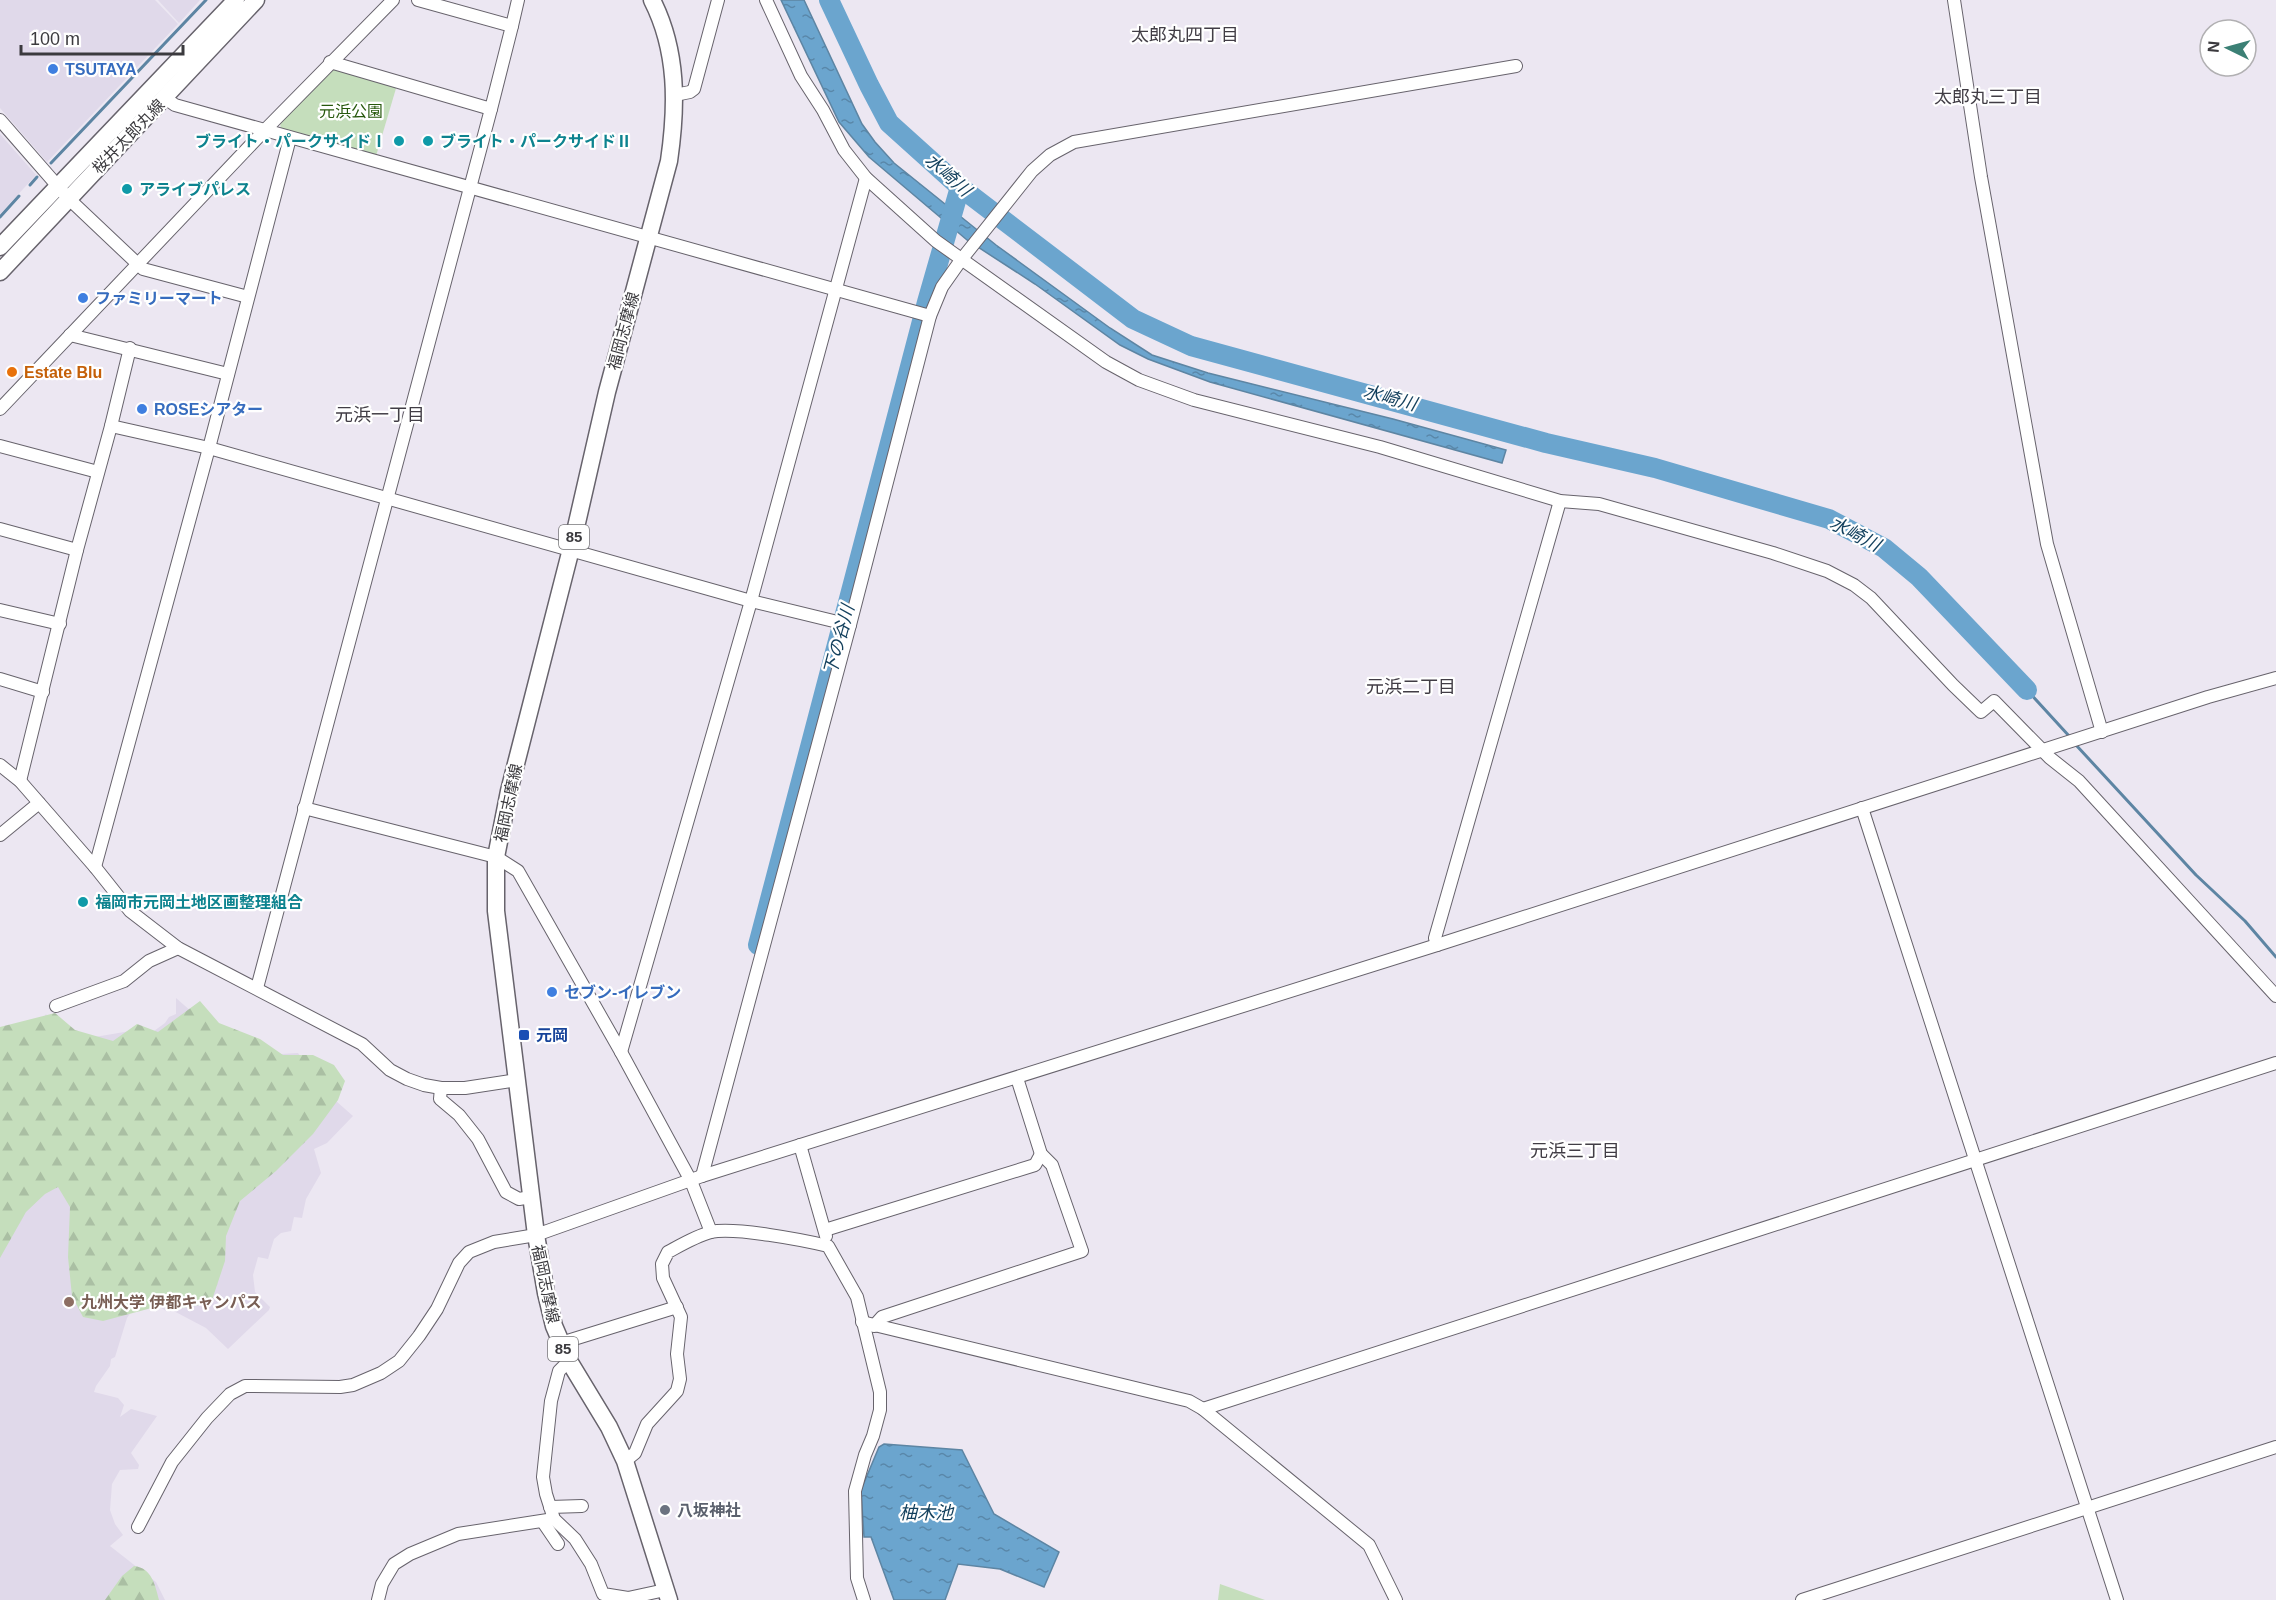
<svg xmlns="http://www.w3.org/2000/svg" width="2276" height="1600" font-family="Helvetica,'Noto Sans JP',sans-serif">
<style>
.built{fill:#e0d9ea}
.forest{fill:url(#forest-firs)}
.park{fill:#c5debc}
.water{fill:url(#water-ripples);stroke:#5d85a3;stroke-width:1.5}
.lines{fill:none;stroke-linecap:round;stroke-linejoin:round}
.stream{stroke:#5d85a3;stroke-width:3}
.river{stroke:#6ba5ce;stroke-width:20}
.minor-casing{stroke:#67636c;stroke-width:14}
.major-casing{stroke:#67636c;stroke-width:19}
.minor{stroke:#fff;stroke-width:12}
.major{stroke:#fff;stroke-width:16}
.shop-dot{fill:#3f7fe0;stroke:#fff;stroke-width:2}
.culture-dot{fill:#0f9aa8;stroke:#fff;stroke-width:2}
.food-dot{fill:#e8710a;stroke:#fff;stroke-width:2}
.transit-dot{fill:#1a4fb4;stroke:#fff;stroke-width:2}
.education-dot{fill:#8d6e63;stroke:#fff;stroke-width:2}
.worship-dot{fill:#6b7280;stroke:#fff;stroke-width:2}
.labels{text-anchor:middle;stroke-width:4.5;stroke-linejoin:round;paint-order:stroke}
.shield{fill:#fff;stroke:#767578;stroke-width:1.5}
.shield-label{font-size:15px;font-weight:bold;fill:#3b3a3e}
.shop-label{font-size:16px;font-weight:bold;fill:#366cbe;stroke:#fff;text-anchor:start}
.park-label{font-size:16px;fill:#27580d;stroke:#fff}
.street-label{font-size:16px;fill:#3b3a3e;stroke:#fff}
.culture-label{font-size:16px;font-weight:bold;fill:#0d838f;stroke:#fff;text-anchor:start}
.food-label{font-size:16px;font-weight:bold;fill:#c56008;stroke:#fff;text-anchor:start}
.transit-label{font-size:16px;font-weight:bold;fill:#164399;stroke:#fff;text-anchor:start}
.education-label{font-size:16px;font-weight:bold;fill:#785e54;stroke:#fff;text-anchor:start}
.worship-label{font-size:16px;font-weight:bold;fill:#5b616d;stroke:#fff;text-anchor:start}
.neighbourhood-label{font-size:18px;fill:#413d45;stroke:#fff}
.water-label{font-size:18px;font-style:italic;fill:#123f5c;stroke:#fff}
</style>
<defs>
<pattern id="forest-firs" width="22" height="20" patternUnits="userSpaceOnUse" patternTransform="scale(1.5)"><rect width="22" height="20" fill="#c5debc"/><path d="M5 1l3.5 6h-7zM16 11l3.5 6h-7z" fill="#aabfa3"/></pattern>
<pattern id="water-ripples" width="26" height="14" patternUnits="userSpaceOnUse" patternTransform="scale(1.5)"><rect width="26" height="14" fill="#6ba5ce"/><path d="M2 4q2-2 4 0t4 0M15 11q2-2 4 0t4 0" fill="none" stroke="#5987a9"/></pattern>
</defs>
<rect width="100%" height="100%" fill="#ece7f2"/>
<g class="built">
<polygon points="0,0 155,0 178,24 47,162 0,108"/>
<polygon points="158,0 200,0 179,23"/>
<polygon points="0,134 36,175 0,214"/>
<polygon points="176,998 192,1012 263,1063 281,1054 298,1053 301,1057 294,1064 353,1116 327,1143 314,1149 321,1173 306,1199 302,1218 294,1217 291,1231 281,1233 274,1239 268,1259 258,1257 253,1275 255,1292 270,1307 269,1310 228,1349 206,1328 168,1308 166,1311 142,1296 127,1318 115,1357 111,1359 110,1366 96,1386 94,1392 118,1398 124,1405 120,1417 131,1409 157,1416 131,1453 139,1465 138,1469 120,1470 112,1484 110,1510 115,1524 123,1535 110,1546 156,1582 165,1600 0,1600 0,1086 46,1014 58,1035 83,1039 142,1029 154,1031 165,1023 169,1017 176,1014"/>
</g>
<g class="forest">
<polygon points="200,1001 219,1023 260,1039 283,1055 313,1055 334,1065 345,1081 338,1100 313,1134 276,1171 240,1201 226,1236 225,1261 211,1303 182,1308 159,1306 103,1321 83,1317 72,1296 68,1257 70,1207 58,1187 45,1194 26,1212 0,1258 0,1027 55,1013 75,1030 113,1041 137,1024 158,1032"/>
<path d="M134,1566c18,2 21,19 25,34h-54l17,-24z"/>
</g>
<g class="park">
<polygon points="330,69 397,85 376,156 281,131 280,122"/>
<polygon points="1220,1584 1265,1600 1218,1600"/>
</g>
<g class="water">
<polygon points="781,0 804,0 862,124 875,142 894,163 996,245 1110,328 1152,355 1208,373 1393,419 1506,450 1502,463 1210,382 1148,359 1120,345 1035,284 967,240 869,157 839,122"/>
<polygon points="884,1444 962,1450 994,1514 1059,1552 1044,1587 1000,1569 958,1564 945,1600 894,1600 871,1537 864,1537 861,1490 879,1447"/>
</g>
<g class="lines">
<g class="stream">
<polyline points="51,163 206,0"/>
<polyline points="30,185 37,177"/>
<polyline points="0,217 19,196"/>
<polyline points="2027,690 2070,737"/>
<polyline points="2076,745 2196,875 2245,921 2276,957"/>
</g>
<g class="river">
<polyline points="829,0 869,85 889,123 960,187 1133,319 1191,346 1546,443 1655,468 1829,519 1884,548 1919,577 2027,690"/>
<polyline points="758,945 927,302 960,187"/>
</g>
<g class="minor-casing">
<g id="minor">
<polyline points="766,0 801,76 823,110 844,150 866,178 936,241 1106,362 1139,380 1194,400 1380,447 1560,501 1599,504 1773,553 1827,571 1854,585 1871,598 1953,685 1981,712 1994,701 2050,758 2079,781 2276,996"/>
<polyline points="1954,0 1981,177 2047,544 2102,732"/>
<polyline points="512,26 518,0"/>
<polyline points="330,62 491,109 512,26 418,0"/>
<polyline points="675,95 690,92 694,89 718,0"/>
<polyline points="165,98 175,105 930,316"/>
<polyline points="0,120 69,199 143,269 248,297"/>
<polyline points="70,335 228,374"/>
<polyline points="0,409 264,131 393,0"/>
<polyline points="111,426 209,448 751,601 850,625"/>
<polyline points="0,446 98,472"/>
<polyline points="0,529 77,550"/>
<polyline points="0,610 60,624"/>
<polyline points="0,679 43,692"/>
<polyline points="0,765 20,781 95,867 130,911 178,948 362,1044 390,1070 407,1079 424,1085 441,1088 465,1088 517,1080"/>
<polyline points="20,781 77,550 111,426 130,348"/>
<polyline points="304,808 496,857 518,871 621,1052 691,1181 711,1232"/>
<polyline points="1862,808 2117,1600"/>
<polyline points="0,835 39,803"/>
<polyline points="95,867 209,448 290,138"/>
<polyline points="1437,945 1435,938 1560,501"/>
<polyline points="257,988 491,109"/>
<polyline points="56,1006 124,981 149,961 178,948"/>
<polyline points="621,1052 751,601 866,178"/>
<polyline points="441,1088 440,1099 459,1115 478,1139 506,1192 519,1199 531,1197"/>
<polyline points="800,1145 826,1236"/>
<polyline points="702,1176 850,625 930,316 942,287 961,260 1032,171 1050,155 1074,142 1516,66"/>
<polyline points="825,1230 1035,1165 1041,1154"/>
<polyline points="862,1322 1189,1401 1203,1409 1369,1545 1396,1600"/>
<polyline points="874,1326 882,1317 1082,1251 1052,1165 1041,1154 1017,1078"/>
<polyline points="561,1343 677,1307"/>
<polyline points="569,1361 559,1371 551,1401 543,1477 546,1494 554,1519 575,1539 591,1564 603,1594 628,1598 665,1590"/>
<path d="M1203,1409c357,-117 716,-229 1073,-346"/>
<path d="M625,1461l10,-8 12,-29 30,-33 3,-12 -3,-25 4,-37 -18,-39 -1,-14 6,-12c13,-7 28,-16 43,-20 24,-5 92,8 117,14l29,51 23,95v18l-7,26 -8,19 -10,36 2,87 7,22"/>
<polyline points="550,1507 582,1506"/>
<polyline points="543,1522 558,1544"/>
<polyline points="138,1527 172,1462 207,1418 230,1394 245,1386 340,1387 353,1385 381,1373 399,1361 419,1336 437,1309 459,1263 469,1252 494,1242 536,1235 702,1176 1437,945 2208,697 2276,678"/>
<polyline points="378,1600 382,1584 394,1564 410,1554 458,1534 554,1519"/>
<polyline points="1802,1600 2276,1447"/>
</g>
</g>
<g class="major-casing">
<g id="major">
<path d="M652,0c26,51 25,106 17,161l-62,231 -36,157 -62,242 -13,66v54l40,324 10,58 8,33 15,35 40,66 16,34 44,139"/>
<polyline points="0,247 236,0"/>
<polyline points="0,272 256,0"/>
</g>
</g>
<use href="#minor" class="minor"/>
<use href="#major" class="major"/>
</g>
<g class="shop-dot">
<circle cx="53" cy="69" r="6"/>
<circle cx="83" cy="298" r="6"/>
<circle cx="142" cy="409" r="6"/>
<circle cx="552" cy="992" r="6"/>
</g>
<g class="culture-dot">
<circle cx="399" cy="141" r="6"/>
<circle cx="428" cy="141" r="6"/>
<circle cx="127" cy="189" r="6"/>
<circle cx="83" cy="902" r="6"/>
</g>
<circle class="food-dot" cx="12" cy="372" r="6"/>
<rect class="transit-dot" x="518" y="1029" width="12" height="12" rx="3"/>
<circle class="education-dot" cx="69" cy="1302" r="6"/>
<circle class="worship-dot" cx="665" cy="1510" r="6"/>
<g class="labels">
<g class="shield">
<rect x="559" y="525" width="30" height="24" rx="4.5"/>
<rect x="548" y="1337" width="30" height="24" rx="4.5"/>
</g>
<g class="shield-label">
<text x="574" y="542">85</text>
<text x="563" y="1354">85</text>
</g>
<g class="shop-label">
<text x="65" y="75">TSUTAYA</text>
<text x="95" y="304">ファミリーマート</text>
<text x="154" y="415">ROSEシアター</text>
<text x="564" y="998">セブン-イレブン</text>
</g>
<g class="park-label">
<text x="351" y="117">元浜公園</text>
</g>
<g class="street-label">
<text transform="translate(128 136) rotate(-46)" y="6">桜井太郎丸線</text>
<text transform="translate(623 331) rotate(-75)" y="6">福岡志摩線</text>
<text transform="translate(508 803) rotate(-78)" y="6">福岡志摩線</text>
<text transform="translate(546 1284) rotate(78)" y="6">福岡志摩線</text>
</g>
<g class="culture-label">
<text x="387" y="147" text-anchor="end">ブライト・パークサイドⅠ</text>
<text x="440" y="147">ブライト・パークサイドⅡ</text>
<text x="139" y="195">アライブパレス</text>
<text x="95" y="908">福岡市元岡土地区画整理組合</text>
</g>
<g class="food-label">
<text x="24" y="378">Estate Blu</text>
</g>
<g class="transit-label">
<text x="536" y="1041">元岡</text>
</g>
<g class="education-label">
<text x="81" y="1308">九州大学 伊都キャンパス</text>
</g>
<g class="worship-label">
<text x="677" y="1516">八坂神社</text>
</g>
<g class="neighbourhood-label">
<text x="1185" y="41">太郎丸四丁目</text>
<text x="1988" y="103">太郎丸三丁目</text>
<text x="380" y="421">元浜一丁目</text>
<text x="1411" y="693">元浜二丁目</text>
<text x="1575" y="1157">元浜三丁目</text>
</g>
<g class="water-label">
<text transform="translate(948 175) rotate(41)" y="6">水崎川</text>
<text transform="translate(1390 398) rotate(15)" y="6">水崎川</text>
<text transform="translate(1855 534) rotate(27)" y="6">水崎川</text>
<text transform="translate(839 640) rotate(-75)" y="6">下の谷川</text>
<text x="926" y="1519">柚木池</text>
</g>
</g>
<g transform="translate(2228 48) rotate(275)"><circle r="28" fill="#ffffff" stroke="#b1b0b2" stroke-width="1.5"/>
<path d="M0-4.5L10 22L0 15L-10 22Z" fill="#3b8075"/>
<text y="-9" font-size="16" font-weight="bold" text-anchor="middle" fill="#3b3a3e">N</text>
</g>
<path d="M21 45v9h162v-9" fill="none" stroke="#3b3a3e" stroke-width="3"/>
<text x="30" y="45" font-size="18" fill="#3b3a3e" stroke="#ffffff" stroke-width="4.5" paint-order="stroke">100 m</text>
</svg>
